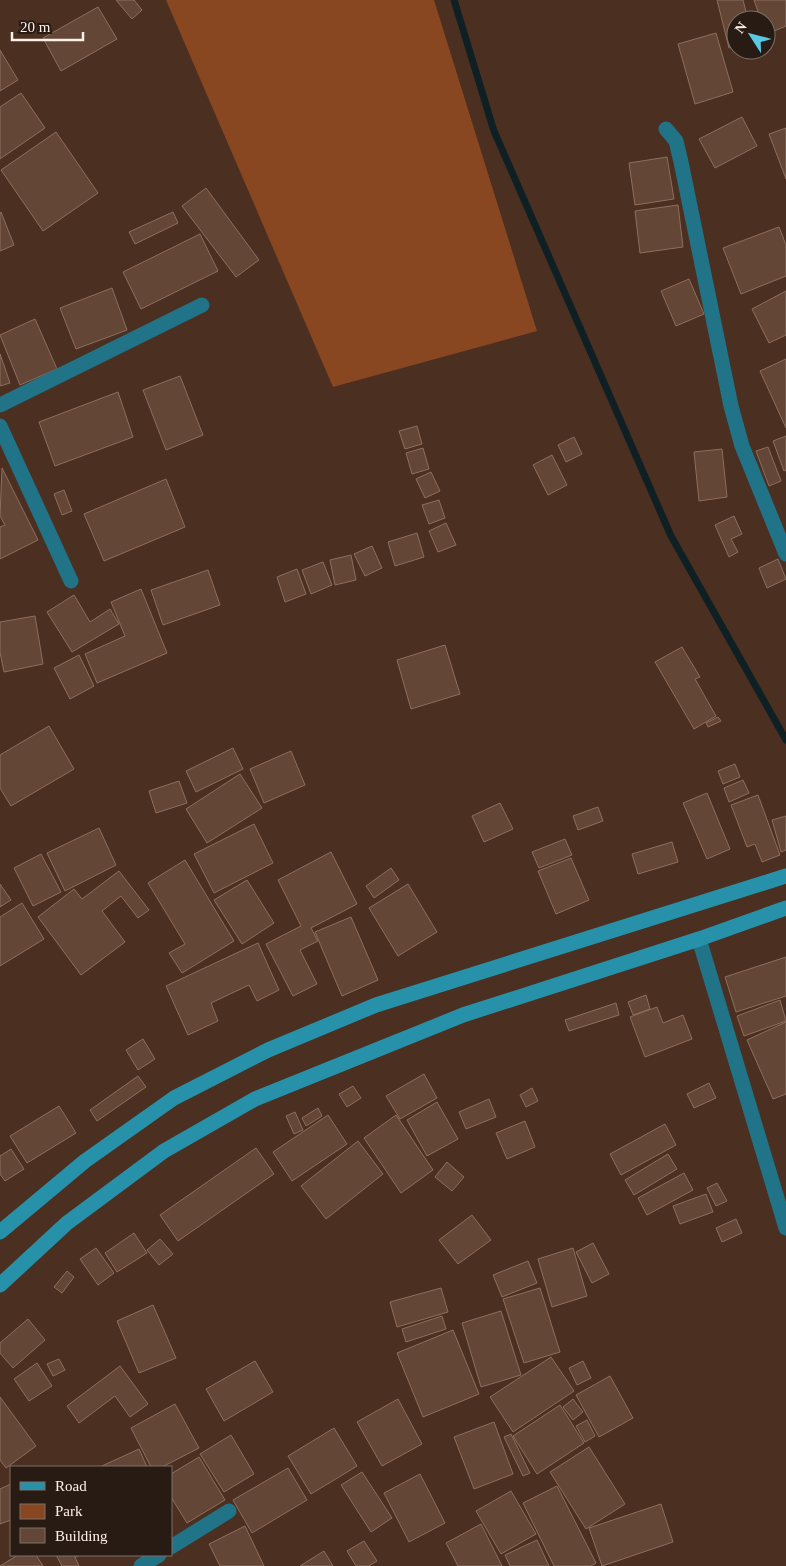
<svg xmlns="http://www.w3.org/2000/svg" width="786" height="1566" font-family="'Times New Roman',serif">
<style>
.green{fill:#884720}
.lines{fill:none;stroke-linecap:round;stroke-linejoin:round}
.stream{stroke:#0f2025;stroke-width:7}
.building{fill:#634636;stroke:#8e6f5e}
.street{stroke:#217387;stroke-width:15}
.secondary{stroke:#2891aa;stroke-width:15}
</style>
<rect width="100%" height="100%" fill="#4b2f21"/>
<polygon class="green" points="166,0 434,0 537,331 333,387"/>
<g class="lines">
<polyline class="stream" points="454,0 494,131 671,536 786,740"/>
</g>
<g class="building">
<polygon points="116,0 134,0 142,10 132,19"/>
<polygon points="717,0 743,0 748,20 736,20 736,46 729,48"/>
<polygon points="754,0 786,0 786,26 767,34 766,20 761,20"/>
<polygon points="98,7 117,39 61,71 43,38"/>
<polygon points="716,33 733,92 695,104 678,44"/>
<polygon points="0,50 18,80 0,91"/>
<polygon points="21,93 45,128 0,159 0,107"/>
<polygon points="742,117 757,146 715,168 699,139"/>
<polygon points="786,128 786,179 769,134"/>
<polygon points="56,132 98,193 43,231 1,170"/>
<polygon points="667,157 674,199 635,205 629,163"/>
<polygon points="206,188 259,260 236,277 182,206"/>
<polygon points="678,205 683,247 640,253 635,211"/>
<polygon points="1,212 14,245 0,251 0,213"/>
<polygon points="173,212 178,223 135,244 129,232"/>
<polygon points="779,227 786,245 786,276 741,294 723,248"/>
<polygon points="200,234 218,271 141,309 123,272"/>
<polygon points="689,279 704,314 676,326 661,291"/>
<polygon points="112,288 127,330 76,349 60,308"/>
<polygon points="786,291 786,335 769,343 752,309"/>
<polygon points="35,319 57,369 20,385 0,335"/>
<polygon points="0,354 10,383 0,386"/>
<polygon points="786,359 786,428 760,371"/>
<polygon points="180,376 203,435 166,450 143,390"/>
<polygon points="118,392 133,437 55,466 39,422"/>
<polygon points="417,426 422,444 405,449 399,431"/>
<polygon points="786,436 786,470 784,471 773,441"/>
<polygon points="574,437 582,454 566,462 558,445"/>
<polygon points="768,447 781,481 769,486 756,451"/>
<polygon points="423,448 429,469 412,474 406,453"/>
<polygon points="722,449 727,497 699,501 694,452"/>
<polygon points="552,455 567,485 548,495 533,465"/>
<polygon points="2,468 38,540 0,559 0,527 5,525 0,516"/>
<polygon points="431,472 440,491 425,498 416,479"/>
<polygon points="166,479 185,527 104,561 84,514"/>
<polygon points="64,490 72,511 62,515 54,494"/>
<polygon points="439,500 445,518 429,524 422,505"/>
<polygon points="734,516 742,534 731,539 738,552 729,557 715,525"/>
<polygon points="446,523 456,545 438,552 429,531"/>
<polygon points="417,533 424,557 395,566 388,542"/>
<polygon points="372,546 382,568 365,576 354,554"/>
<polygon points="351,555 356,580 335,585 330,560"/>
<polygon points="778,559 786,579 767,588 759,568"/>
<polygon points="323,562 332,585 311,594 302,570"/>
<polygon points="297,569 306,594 285,602 277,577"/>
<polygon points="208,570 220,605 163,625 151,590"/>
<polygon points="141,589 167,653 97,683 85,654 125,636 111,602"/>
<polygon points="74,595 90,622 110,609 119,624 72,652 47,612"/>
<polygon points="35,616 43,664 4,672 0,652 0,622"/>
<polygon points="445,645 460,694 411,709 397,660"/>
<polygon points="682,647 700,677 695,679 716,716 694,729 655,662"/>
<polygon points="79,655 94,686 70,699 54,668"/>
<polygon points="718,717 721,721 708,727 706,723"/>
<polygon points="49,726 74,769 11,806 0,788 0,755"/>
<polygon points="233,748 243,769 196,792 186,771"/>
<polygon points="291,751 305,785 264,803 250,769"/>
<polygon points="735,764 740,777 723,784 718,771"/>
<polygon points="240,774 262,808 207,843 186,809"/>
<polygon points="743,780 749,793 729,802 724,788"/>
<polygon points="179,781 187,803 156,813 149,791"/>
<polygon points="707,793 730,849 707,859 683,803"/>
<polygon points="758,795 780,855 762,862 755,844 747,847 731,805"/>
<polygon points="500,803 513,829 484,842 472,816"/>
<polygon points="598,807 603,821 578,830 573,816"/>
<polygon points="786,816 786,850 781,852 772,820"/>
<polygon points="254,824 273,863 214,893 194,854"/>
<polygon points="99,828 116,865 65,891 47,853"/>
<polygon points="565,839 572,855 539,868 532,852"/>
<polygon points="672,842 678,862 638,874 632,854"/>
<polygon points="331,852 357,904 311,928 318,941 300,950 317,984 293,996 266,944 301,926 278,880"/>
<polygon points="41,854 61,892 33,906 14,868"/>
<polygon points="571,858 589,900 556,914 538,871"/>
<polygon points="185,860 234,941 182,973 169,953 185,944 148,883"/>
<polygon points="391,868 399,880 374,898 366,886"/>
<polygon points="119,871 149,910 138,918 121,896 102,911 125,942 81,975 38,917 74,889 82,899"/>
<polygon points="247,880 274,923 242,944 214,900"/>
<polygon points="0,884 11,900 0,907"/>
<polygon points="408,884 437,932 398,956 369,908"/>
<polygon points="22,903 44,939 0,966 0,917"/>
<polygon points="351,917 378,980 342,996 315,932"/>
<polygon points="258,943 279,990 257,1001 249,985 211,1003 218,1021 188,1035 166,986"/>
<polygon points="786,957 786,996 736,1012 725,977"/>
<polygon points="646,995 650,1009 633,1015 628,1002"/>
<polygon points="780,1000 786,1021 744,1036 737,1016"/>
<polygon points="616,1003 619,1015 569,1031 565,1020"/>
<polygon points="657,1007 663,1023 683,1015 692,1039 645,1057 630,1017"/>
<polygon points="786,1022 786,1094 773,1099 747,1040"/>
<polygon points="143,1039 155,1059 138,1070 126,1050"/>
<polygon points="424,1074 437,1098 400,1119 386,1096"/>
<polygon points="138,1076 146,1087 97,1121 90,1110"/>
<polygon points="709,1083 716,1098 694,1108 687,1094"/>
<polygon points="353,1086 361,1098 347,1107 339,1094"/>
<polygon points="532,1088 538,1101 526,1107 520,1095"/>
<polygon points="489,1099 496,1117 466,1129 459,1112"/>
<polygon points="437,1102 458,1139 427,1156 407,1120"/>
<polygon points="59,1106 76,1133 27,1163 10,1136"/>
<polygon points="318,1108 322,1116 306,1126 302,1118"/>
<polygon points="295,1112 303,1130 294,1134 286,1116"/>
<polygon points="328,1115 347,1144 292,1181 273,1152"/>
<polygon points="396,1115 433,1170 401,1193 364,1138"/>
<polygon points="525,1121 535,1147 507,1159 496,1133"/>
<polygon points="665,1124 676,1145 621,1175 610,1154"/>
<polygon points="358,1141 383,1174 326,1219 301,1186"/>
<polygon points="256,1148 274,1174 178,1241 160,1215"/>
<polygon points="11,1149 24,1169 5,1181 0,1174 0,1156"/>
<polygon points="668,1154 677,1169 634,1195 625,1180"/>
<polygon points="447,1162 464,1177 452,1191 435,1177"/>
<polygon points="684,1173 693,1190 647,1215 638,1198"/>
<polygon points="717,1183 727,1201 716,1206 707,1188"/>
<polygon points="706,1194 713,1212 680,1224 673,1206"/>
<polygon points="472,1215 491,1240 458,1264 439,1240"/>
<polygon points="736,1219 742,1233 722,1242 716,1228"/>
<polygon points="134,1233 147,1253 117,1272 105,1253"/>
<polygon points="160,1239 173,1254 159,1265 147,1250"/>
<polygon points="593,1243 609,1274 592,1283 576,1252"/>
<polygon points="96,1248 114,1273 98,1285 80,1259"/>
<polygon points="573,1248 587,1296 552,1307 538,1259"/>
<polygon points="528,1261 537,1283 502,1297 493,1275"/>
<polygon points="67,1271 74,1277 62,1293 54,1287"/>
<polygon points="441,1288 448,1312 397,1327 390,1302"/>
<polygon points="540,1288 560,1352 524,1363 503,1299"/>
<polygon points="153,1305 176,1358 139,1373 117,1321"/>
<polygon points="501,1311 521,1375 481,1387 462,1323"/>
<polygon points="442,1316 446,1329 406,1342 402,1329"/>
<polygon points="28,1319 45,1340 13,1368 0,1353 0,1343"/>
<polygon points="453,1330 479,1394 423,1417 397,1353"/>
<polygon points="551,1357 574,1391 513,1432 490,1397"/>
<polygon points="59,1359 65,1370 53,1376 47,1364"/>
<polygon points="255,1361 273,1392 224,1421 206,1389"/>
<polygon points="583,1361 591,1378 577,1385 569,1368"/>
<polygon points="37,1363 52,1386 29,1401 14,1379"/>
<polygon points="120,1366 148,1404 130,1417 115,1396 79,1423 67,1406"/>
<polygon points="610,1376 633,1418 599,1437 576,1395"/>
<polygon points="0,1397 36,1446 6,1468 0,1460"/>
<polygon points="398,1399 422,1444 382,1466 357,1422"/>
<polygon points="573,1399 583,1412 573,1420 563,1407"/>
<polygon points="175,1404 199,1448 162,1467 151,1467 131,1428"/>
<polygon points="560,1405 584,1443 537,1474 513,1436"/>
<polygon points="587,1420 595,1436 585,1442 576,1426"/>
<polygon points="494,1422 513,1474 474,1489 454,1437"/>
<polygon points="334,1428 357,1466 311,1494 288,1456"/>
<polygon points="511,1434 530,1473 523,1476 504,1437"/>
<polygon points="231,1435 254,1474 224,1492 200,1454"/>
<polygon points="589,1447 625,1504 586,1529 550,1472"/>
<polygon points="139,1449 147,1467 103,1467 102,1466"/>
<polygon points="199,1457 225,1500 187,1523 171,1497 171,1474"/>
<polygon points="288,1468 307,1500 252,1533 233,1500"/>
<polygon points="362,1472 392,1518 371,1532 341,1485"/>
<polygon points="420,1474 445,1523 409,1542 384,1493"/>
<polygon points="11,1484 11,1520 0,1524 0,1489"/>
<polygon points="557,1486 596,1563 591,1566 554,1566 523,1503"/>
<polygon points="511,1491 536,1534 501,1554 476,1511"/>
<polygon points="661,1504 673,1542 602,1566 589,1528"/>
<polygon points="481,1524 502,1566 458,1566 446,1543"/>
<polygon points="245,1526 264,1566 220,1566 209,1544"/>
<polygon points="537,1540 549,1566 510,1566 505,1555"/>
<polygon points="364,1541 377,1561 369,1566 356,1566 347,1551"/>
<polygon points="324,1551 333,1566 300,1566"/>
<polygon points="18,1555 36,1555 43,1566 0,1566"/>
<polygon points="56,1555 80,1555 75,1557 79,1566 62,1566"/>
</g>
<g class="lines">
<g class="street">
<polyline points="666,129 676,141 681,162 731,406 742,446 786,554"/>
<polyline points="0,405 202,305"/>
<polyline points="0,426 71,581"/>
<polyline points="699,939 786,1228"/>
<polyline points="171,1547 229,1511"/>
<polyline points="141,1566 159,1555"/>
</g>
<g class="secondary">
<polyline points="0,1232 85,1161 174,1098 268,1050 376,1005 786,876"/>
<polyline points="0,1285 67,1223 164,1151 255,1099 463,1015 699,939 786,908"/>
</g>
</g>
<rect x="10" y="1466" width="162" height="90" fill="#281b14" stroke="#7e7069"/>
<rect x="20" y="1482" width="25" height="8" fill="#2891aa" stroke="#7e7069"/>
<text x="55" y="1491" font-size="15" fill="#fff0e8">Road</text>
<rect x="20" y="1504" width="25" height="15" fill="#884720" stroke="#7e7069"/>
<text x="55" y="1516" font-size="15" fill="#fff0e8">Park</text>
<rect x="20" y="1528" width="25" height="15" fill="#634636" stroke="#7e7069"/>
<text x="55" y="1541" font-size="15" fill="#fff0e8">Building</text>
<g transform="translate(751 35) rotate(306)"><circle r="24" fill="#281b14" stroke="#7e7069"/>
<path d="M0-4L9 19L0 12L-9 19Z" fill="#59c8e4"/>
<text y="-8" font-size="14" font-weight="bold" text-anchor="middle" fill="#fff0e8">N</text>
</g>
<path d="M12 32v8h71v-8" fill="none" stroke="#fff0e8" stroke-width="2.5"/>
<text x="20" y="32" font-size="15" fill="#fff0e8" stroke="#281b14" stroke-width="4" paint-order="stroke">20 m</text>
</svg>
